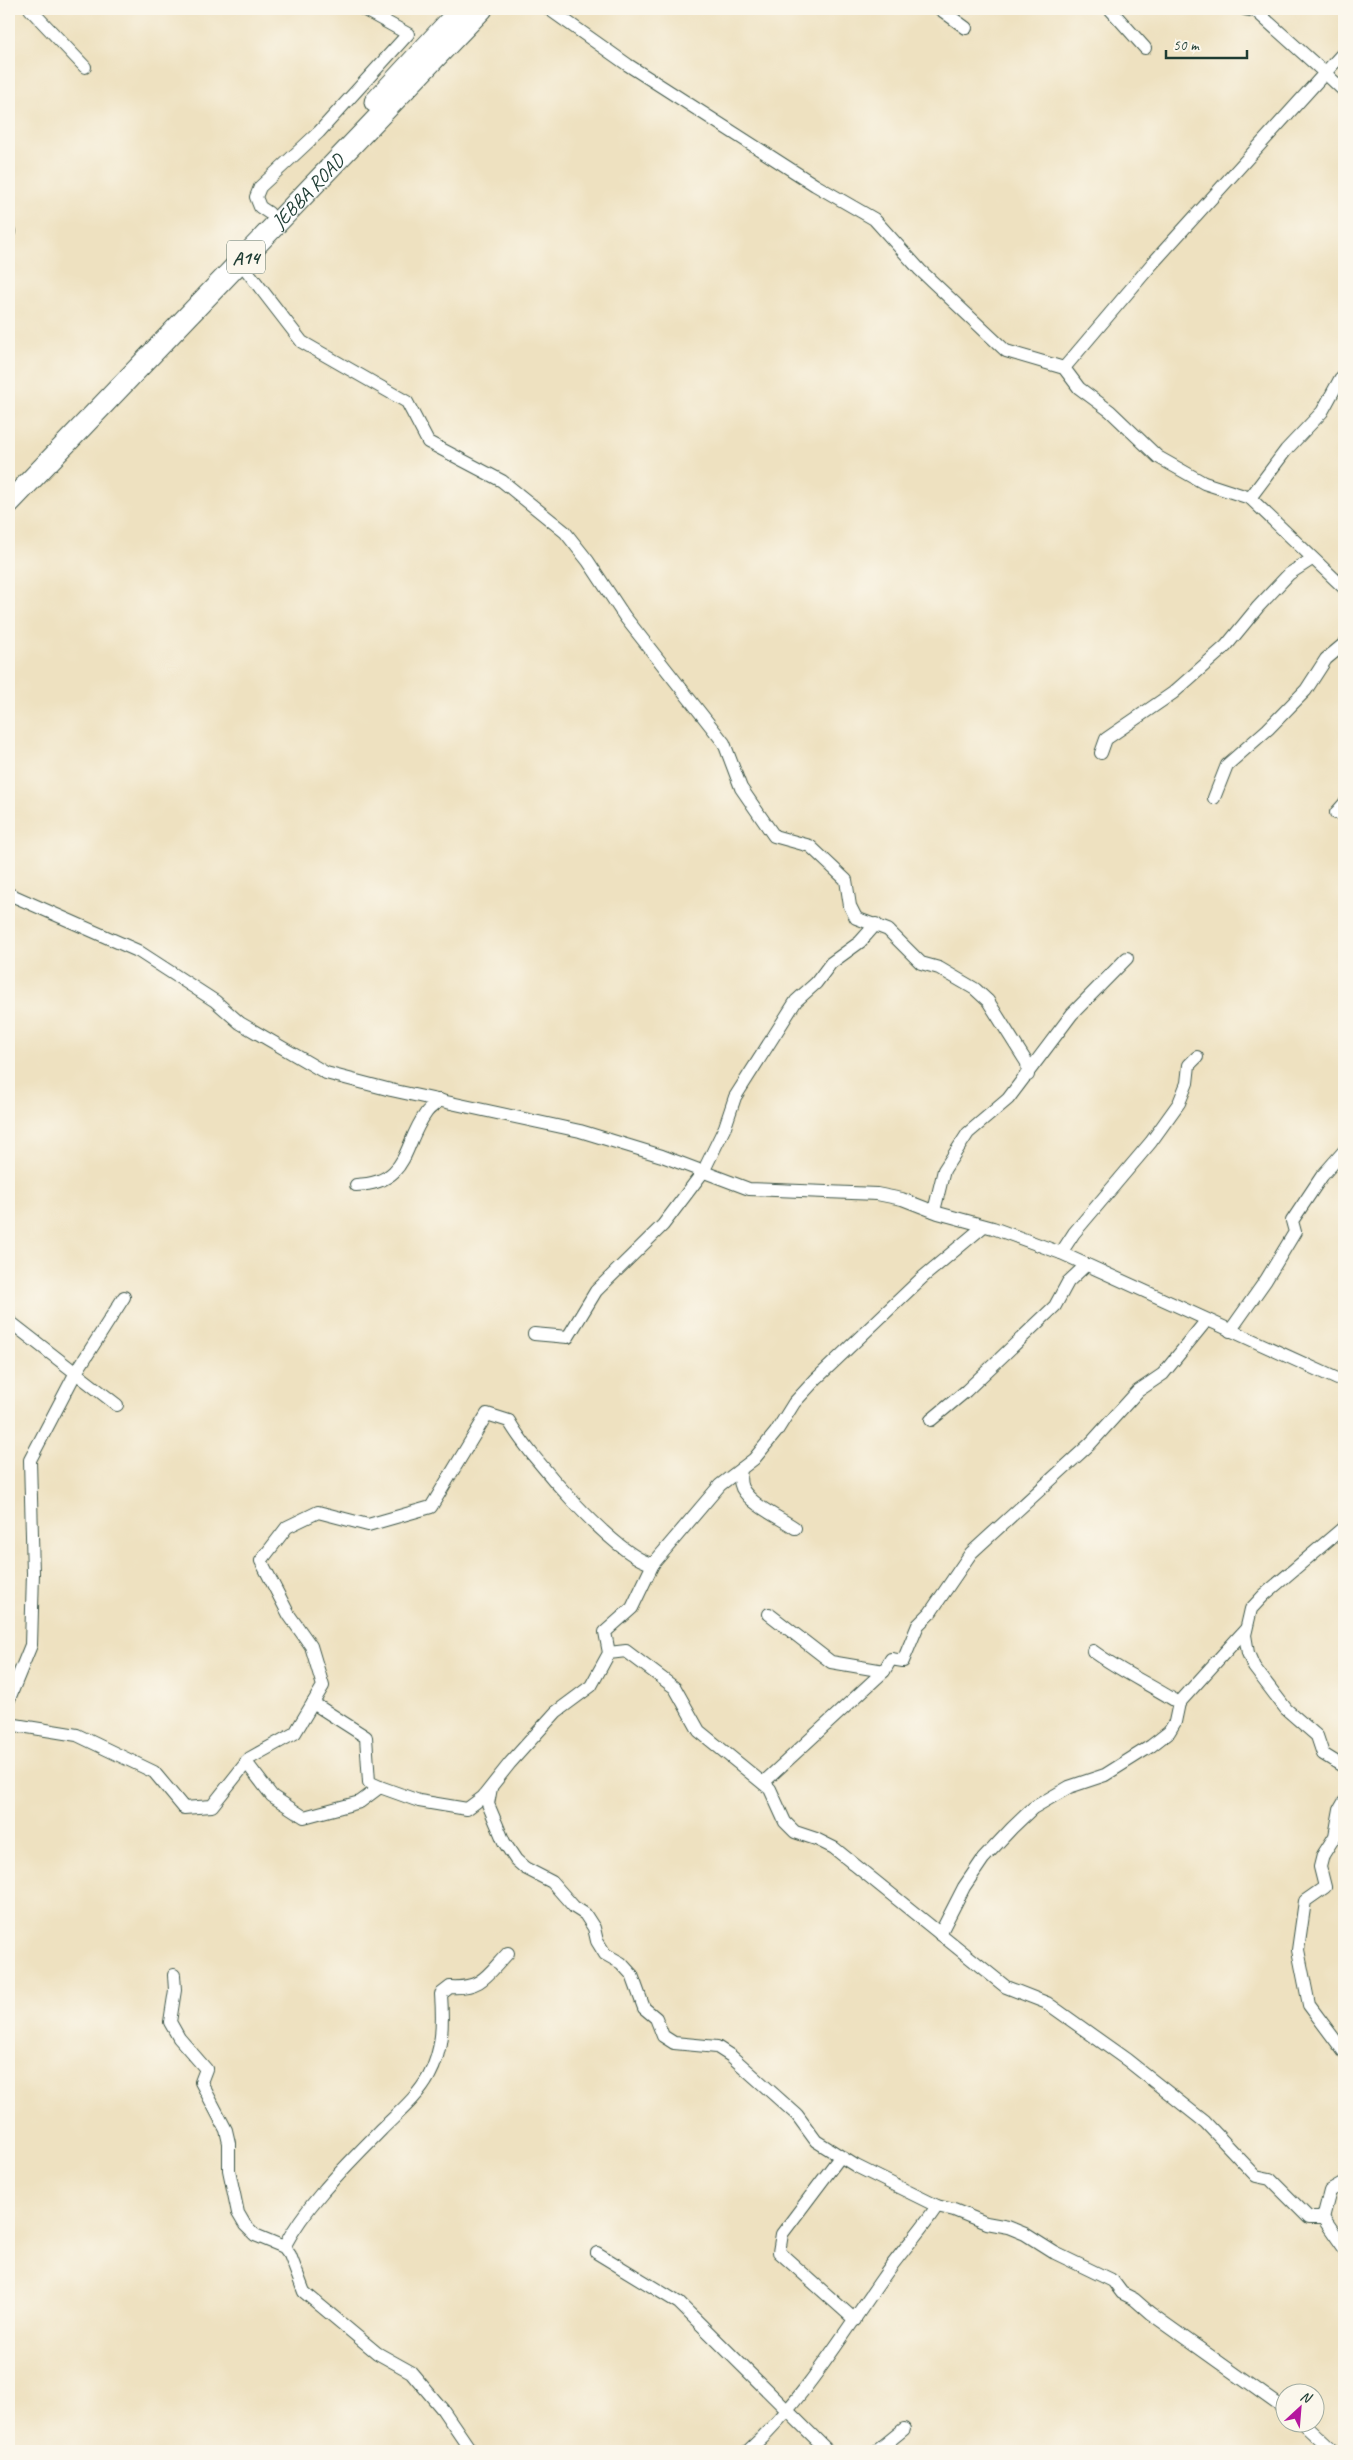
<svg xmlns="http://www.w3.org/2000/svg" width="1353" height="2460" font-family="Caveat,sans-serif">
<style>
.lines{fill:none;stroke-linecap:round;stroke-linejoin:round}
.street-casing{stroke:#3e5649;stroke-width:14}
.highway-casing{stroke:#3e5649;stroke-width:23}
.street{stroke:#fff;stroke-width:12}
.highway{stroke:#fff;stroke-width:21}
.labels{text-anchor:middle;stroke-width:4;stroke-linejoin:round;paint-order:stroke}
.shield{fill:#fbf7ec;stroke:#61756b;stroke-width:1}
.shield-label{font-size:19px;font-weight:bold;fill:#1f3d34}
.street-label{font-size:20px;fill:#1f3d34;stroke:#fbf7ec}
</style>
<rect width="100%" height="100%" fill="#fbf7ec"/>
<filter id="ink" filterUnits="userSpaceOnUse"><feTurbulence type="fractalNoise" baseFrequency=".02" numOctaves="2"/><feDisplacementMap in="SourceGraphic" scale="10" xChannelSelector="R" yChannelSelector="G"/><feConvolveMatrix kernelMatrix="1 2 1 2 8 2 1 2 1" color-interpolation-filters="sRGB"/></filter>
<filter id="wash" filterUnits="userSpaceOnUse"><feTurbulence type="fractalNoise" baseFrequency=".0096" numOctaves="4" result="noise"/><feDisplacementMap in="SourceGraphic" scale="20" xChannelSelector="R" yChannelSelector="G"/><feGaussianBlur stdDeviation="1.12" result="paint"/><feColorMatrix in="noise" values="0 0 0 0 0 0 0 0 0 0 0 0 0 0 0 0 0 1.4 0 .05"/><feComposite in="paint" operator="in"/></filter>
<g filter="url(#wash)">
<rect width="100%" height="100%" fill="#eee1c0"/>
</g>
<g filter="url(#ink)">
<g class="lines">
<g class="street-casing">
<g id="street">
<polyline points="30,9 85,67"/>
<polyline points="549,9 628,65 815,185 874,219 920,270 1006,351 1064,368 1079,388 1110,411 1158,457 1204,483 1250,498 1344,588"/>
<polyline points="940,9 966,28"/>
<polyline points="1110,9 1145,48"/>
<polyline points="1344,52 1325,73 1344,91"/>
<polyline points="269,213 260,207 256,197 260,187 319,132 408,34 363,9"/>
<polyline points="9,231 9,232"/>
<polyline points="241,263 302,342 407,402 428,442 502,481 565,532 588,561 625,617 724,743 741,788 774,836 810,846 846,880 850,906 856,918 888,930 921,963 939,968 975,989 988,1001 1027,1063 1028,1075"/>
<polyline points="1064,368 1152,264 1325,73 1256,11 1245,9"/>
<polyline points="1250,498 1286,450 1322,412 1340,379 1344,375"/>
<polyline points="1101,753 1106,739 1173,693 1226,646 1258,607 1289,574 1312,559"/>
<polyline points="1214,798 1227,765 1268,729 1306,690 1326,659 1344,644"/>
<polyline points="1336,813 1344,804"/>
<polyline points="9,894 138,951 215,1001 240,1023 326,1073 391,1090 580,1131 662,1156 749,1189 877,1194 902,1199 938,1213 993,1228 1061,1253 1344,1382"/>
<path d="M356,1185c54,-2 46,-39 70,-72 3,-5 10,-9 14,-13"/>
<polyline points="934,1211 944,1170 968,1133 1008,1099 1072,1014 1127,958"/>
<polyline points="1061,1253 1074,1233 1151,1142 1179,1103 1187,1083 1189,1065 1197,1057"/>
<polyline points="9,1321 117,1405"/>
<polyline points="1230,1331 1266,1280 1295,1232 1292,1221 1322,1176 1344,1151"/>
<polyline points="534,1334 568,1337 596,1291 663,1225 703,1172 725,1127 735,1097 796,1001 816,983 831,963 860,942 876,924"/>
<polyline points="931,1420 966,1391 1055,1306 1068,1282 1086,1265"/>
<path d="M741,1469c-1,7 -2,13 1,19 10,18 37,29 53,40"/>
<polyline points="1344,1527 1264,1595 1251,1609 1245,1635 1248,1653 1254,1667 1286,1709 1317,1736 1323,1754 1344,1767"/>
<polyline points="769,1614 831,1662 884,1671 891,1659 903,1661 918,1625 930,1613 971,1553 1090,1444 1138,1391 1163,1374 1206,1321"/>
<path d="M1093,1651c27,20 58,34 86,52l67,-74"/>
<polyline points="609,1653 626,1651 675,1688 699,1731 770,1789 785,1822 795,1832 816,1839 834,1848 1006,1987 1047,2003 1127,2060 1205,2122 1256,2176 1270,2179 1309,2218 1323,2218 1344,2248"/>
<polyline points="9,1699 31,1645 33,1573 30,1460 75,1374 124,1297"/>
<polyline points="313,1703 366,1737 369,1782 380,1787"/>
<path d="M9,1724l68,11 77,37 30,36 28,-2 38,-48 45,-25 28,-47 -12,-40 -22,-31 -28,-54 26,-34 31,-15 50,13 63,-18 56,-93 22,7c18,33 109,138 144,143l67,-79 34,-26 22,-27 18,-29 22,-24 107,-102 61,-51"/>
<polyline points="246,1762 272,1796 304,1817 360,1802 380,1787 419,1801 467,1809 483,1797 510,1763 556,1712 591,1686 609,1653 605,1632 632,1608 653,1564"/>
<polyline points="763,1783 884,1671"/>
<polyline points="491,1788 488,1804 504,1842 516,1860 525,1868 552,1882 574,1907 585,1914 594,1928 597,1941 605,1954 621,1963 632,1975 644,2008 656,2018 663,2036 674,2043 717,2047 731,2056 797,2115 816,2141 856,2166 937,2206 954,2210 986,2223 1008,2227 1025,2234 1055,2253 1113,2281 1122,2293 1134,2299 1150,2313 1286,2410"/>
<polyline points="1344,1802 1340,1809 1335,1836 1323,1855 1320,1867 1325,1887 1305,1901 1298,1950 1309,2005 1344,2052"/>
<polyline points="940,1934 964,1887 983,1859 1012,1828 1033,1808 1069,1787 1105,1775 1151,1746 1169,1732 1175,1722 1179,1703"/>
<polyline points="174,1975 175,1990 170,2022 179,2038 206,2069 201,2082 226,2130 229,2143 229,2170 238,2213 245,2225 255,2235 284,2247 290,2255 304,2292 377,2353 411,2372 443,2410 471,2451"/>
<polyline points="840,2157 782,2234 779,2252 855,2320"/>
<polyline points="1323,2218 1330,2191 1344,2183"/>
<path d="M284,2247c23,-44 63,-82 97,-117 17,-17 37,-33 48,-54 14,-26 14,-53 12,-82l9,-7c32,2 37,-12 58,-34"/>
<polyline points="597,2253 679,2303 828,2451"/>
<polyline points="1302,2422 1333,2451"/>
<path d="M748,2451c54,-49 92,-112 134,-172 17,-25 38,-47 55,-73"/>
<polyline points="877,2451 904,2429"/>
</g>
</g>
<g class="highway-casing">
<g id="highway">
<polyline points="375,102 461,9"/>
<path id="s1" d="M9,503l473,-494"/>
</g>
</g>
<use href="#street" class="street"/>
<use href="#highway" class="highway"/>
</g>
</g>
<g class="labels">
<rect class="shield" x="227" y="240.5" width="38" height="33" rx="4"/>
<g class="shield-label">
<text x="246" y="264">A14</text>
</g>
<g class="street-label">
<text dy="7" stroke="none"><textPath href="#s1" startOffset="432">JEBBA ROAD</textPath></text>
</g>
</g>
<rect width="1353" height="2460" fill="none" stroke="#fbf7ec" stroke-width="30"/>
<g transform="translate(1300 2408) rotate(26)"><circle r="24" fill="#fbf7ec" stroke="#a3ada2"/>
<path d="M0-4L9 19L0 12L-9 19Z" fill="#b5179e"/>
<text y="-8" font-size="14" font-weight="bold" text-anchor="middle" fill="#1f3d34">N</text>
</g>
<path d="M1166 50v8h81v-8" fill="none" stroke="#1f3d34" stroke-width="2.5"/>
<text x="1173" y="50" font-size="15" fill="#1f3d34" stroke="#fbf7ec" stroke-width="4" paint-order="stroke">50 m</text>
</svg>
